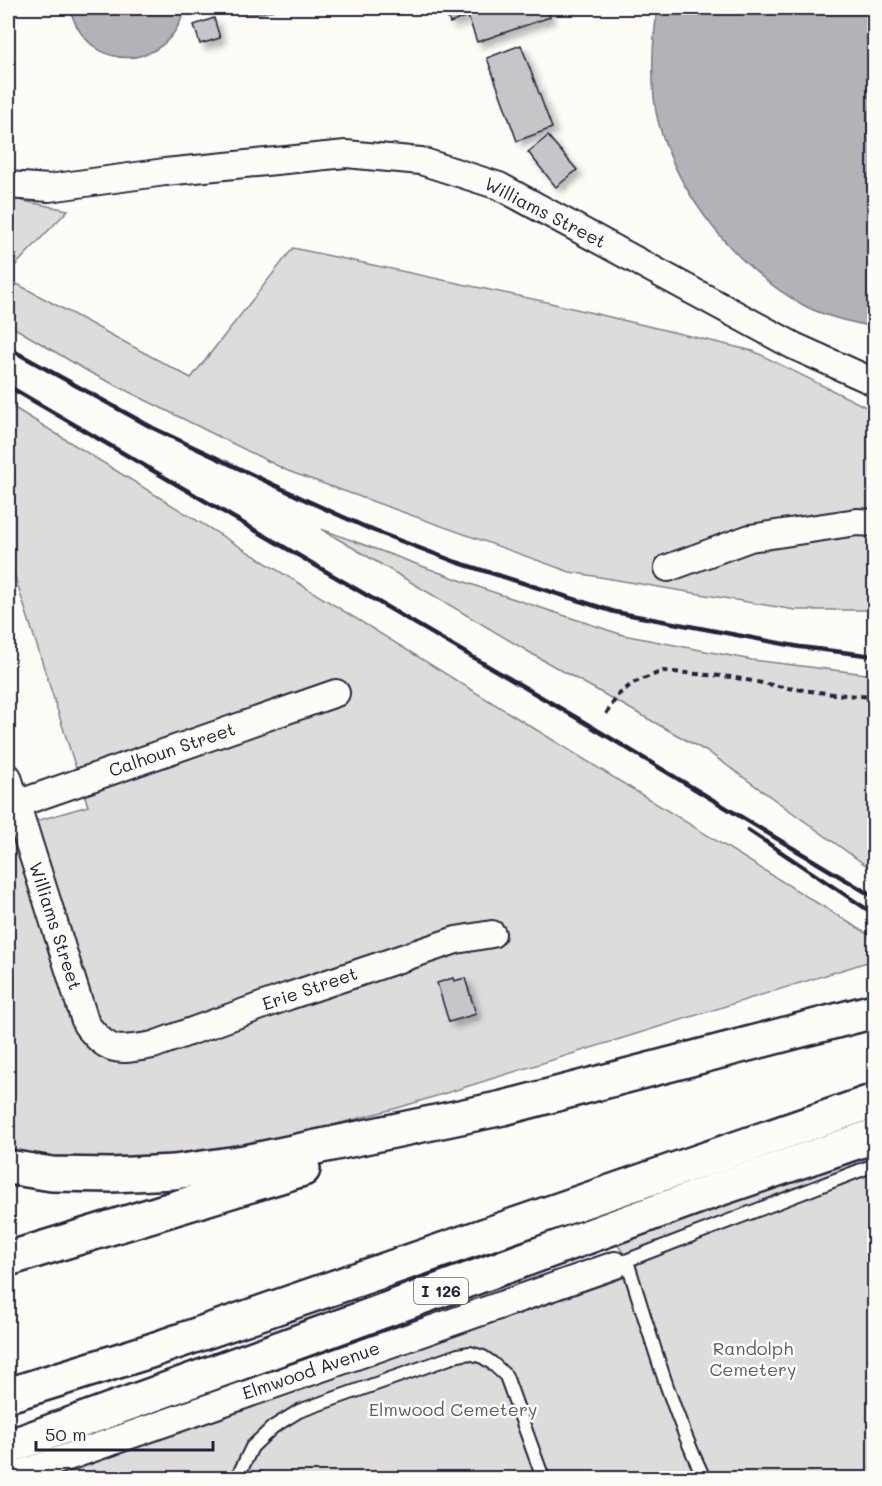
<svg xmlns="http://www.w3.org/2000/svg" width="882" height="1486" font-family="Mali,sans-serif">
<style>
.green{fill:#dddcdb;stroke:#807f8b;stroke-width:1.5}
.water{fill:#b2b2b7;stroke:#787885;stroke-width:1.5}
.building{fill:#c6c6c8;stroke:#22223b;stroke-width:1.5;filter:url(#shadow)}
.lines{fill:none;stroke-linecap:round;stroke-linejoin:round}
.lane-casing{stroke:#22223b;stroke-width:16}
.street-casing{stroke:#22223b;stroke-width:30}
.highway-casing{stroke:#22223b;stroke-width:38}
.path{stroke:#22223b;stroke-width:4;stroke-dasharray:6 4.5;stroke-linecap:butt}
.lane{stroke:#fdfcf7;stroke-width:12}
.street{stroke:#fdfcf7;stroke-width:26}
.highway{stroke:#fdfcf7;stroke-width:33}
.rail{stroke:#22223b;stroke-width:4.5}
.labels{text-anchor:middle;stroke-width:5;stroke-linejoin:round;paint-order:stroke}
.shield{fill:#fdfcf7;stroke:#646373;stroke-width:1.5}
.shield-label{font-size:16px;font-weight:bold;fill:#22223b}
.street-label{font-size:18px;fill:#22223b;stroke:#fdfcf7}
.park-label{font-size:18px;fill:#5a5a6b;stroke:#fdfcf7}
</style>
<defs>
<filter id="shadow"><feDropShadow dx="5.5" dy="5.5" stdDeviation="3" flood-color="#0004"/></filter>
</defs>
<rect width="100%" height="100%" fill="#fdfcf7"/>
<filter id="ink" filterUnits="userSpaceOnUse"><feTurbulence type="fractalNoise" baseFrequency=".0167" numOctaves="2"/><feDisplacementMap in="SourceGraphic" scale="12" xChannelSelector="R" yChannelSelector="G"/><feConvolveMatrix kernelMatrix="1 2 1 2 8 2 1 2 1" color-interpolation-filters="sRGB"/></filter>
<g filter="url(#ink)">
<g class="green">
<polygon points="8,198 68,210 8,273"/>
<polygon points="293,248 542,301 753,351 874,411 874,610 795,610 570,572 288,471 89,372 8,324 8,279 191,378"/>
<polygon points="8,404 874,938 874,960 401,1107 258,1145 171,1158 70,1159 8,1151 8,829 88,806 8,555"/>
<polygon points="321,529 487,590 623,635 752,660 874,675 874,871 711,754 534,655"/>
<polygon points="874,1149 874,1478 48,1478 637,1273 617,1244"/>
</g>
<g class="water">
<path d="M70,8h115c-17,66 -99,66 -115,0z"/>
<path d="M220,8h59c-20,9 -38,7 -59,0z"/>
<path d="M658,8h216v319c-23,-5 -48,-10 -69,-21 -68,-37 -127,-110 -147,-185 -8,-30 -6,-83 0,-113z"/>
</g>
<g class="building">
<polygon points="444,8 546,8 550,17 477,42 468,16 450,23"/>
<polygon points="214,18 220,38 200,44 194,25"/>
<polygon points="521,45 552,128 517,141 487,58"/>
<polygon points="548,136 577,170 556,187 528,152"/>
<polygon points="453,978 454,981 465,978 476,1014 449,1022 437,983"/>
</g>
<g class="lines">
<g class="lane-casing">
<g id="lane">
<path d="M627,1261c23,73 43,145 76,215l3,2"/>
<polyline points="615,1265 874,1165"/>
<polyline points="237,1478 252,1447 273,1427 299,1411 458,1355 470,1353 483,1357 492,1363 506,1376 543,1478"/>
</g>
</g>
<g class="street-casing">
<g id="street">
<polyline points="8,185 49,188 165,172 346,154 421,161 499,186 794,346 874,382"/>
<polyline points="668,568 750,538 857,522 874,523"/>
<path d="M8,777l78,247c23,30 32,27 67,21l136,-49 167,-56 36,-6"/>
<polyline points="8,807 336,693"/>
<polyline points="8,1478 615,1265"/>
</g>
</g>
<g class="highway-casing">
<g id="highway">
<polyline points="8,1167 52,1174 111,1175 174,1172 245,1162 503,1108 874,1011"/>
<polyline points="8,1259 303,1169"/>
<polyline points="8,1395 150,1351 874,1101"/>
<polyline points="8,1447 719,1189 874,1136"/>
</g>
</g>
<polyline class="path" points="606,714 618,695 633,683 663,671 731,677 788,688 833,694 874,697"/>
<use href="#lane" class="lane"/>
<use href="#street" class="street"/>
<use href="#highway" class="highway"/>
<g class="rail">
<polyline points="8,348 153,428 310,502 372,530 456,562 615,612 800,647 874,656"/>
<polyline points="8,386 577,718 874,897"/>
<polyline points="748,830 874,914"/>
</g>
</g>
</g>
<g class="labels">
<rect class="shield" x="414" y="1278" width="54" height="26" rx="4.5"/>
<g class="shield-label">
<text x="441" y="1297">I 126</text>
</g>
<g class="street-label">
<text transform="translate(545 213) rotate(27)" y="6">Williams Street</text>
<text transform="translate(172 750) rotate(-19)" y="6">Calhoun Street</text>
<text transform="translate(55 926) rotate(72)" y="6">Williams Street</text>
<text transform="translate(310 989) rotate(-19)" y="6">Erie Street</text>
<text transform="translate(311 1371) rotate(-19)" y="6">Elmwood Avenue</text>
</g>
<g class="park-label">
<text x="753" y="1355">Randolph<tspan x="753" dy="21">Cemetery</tspan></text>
<text x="453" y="1416">Elmwood Cemetery</text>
</g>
</g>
<rect width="882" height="1486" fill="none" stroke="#fdfcf7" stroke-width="30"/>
<rect x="15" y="15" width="852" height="1456" fill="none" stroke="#22223b" stroke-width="2" filter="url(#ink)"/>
<path d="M36 1441v9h177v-9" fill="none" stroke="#22223b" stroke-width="3"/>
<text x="45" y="1441" font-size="18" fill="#22223b" stroke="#fdfcf7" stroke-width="4.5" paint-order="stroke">50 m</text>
</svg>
